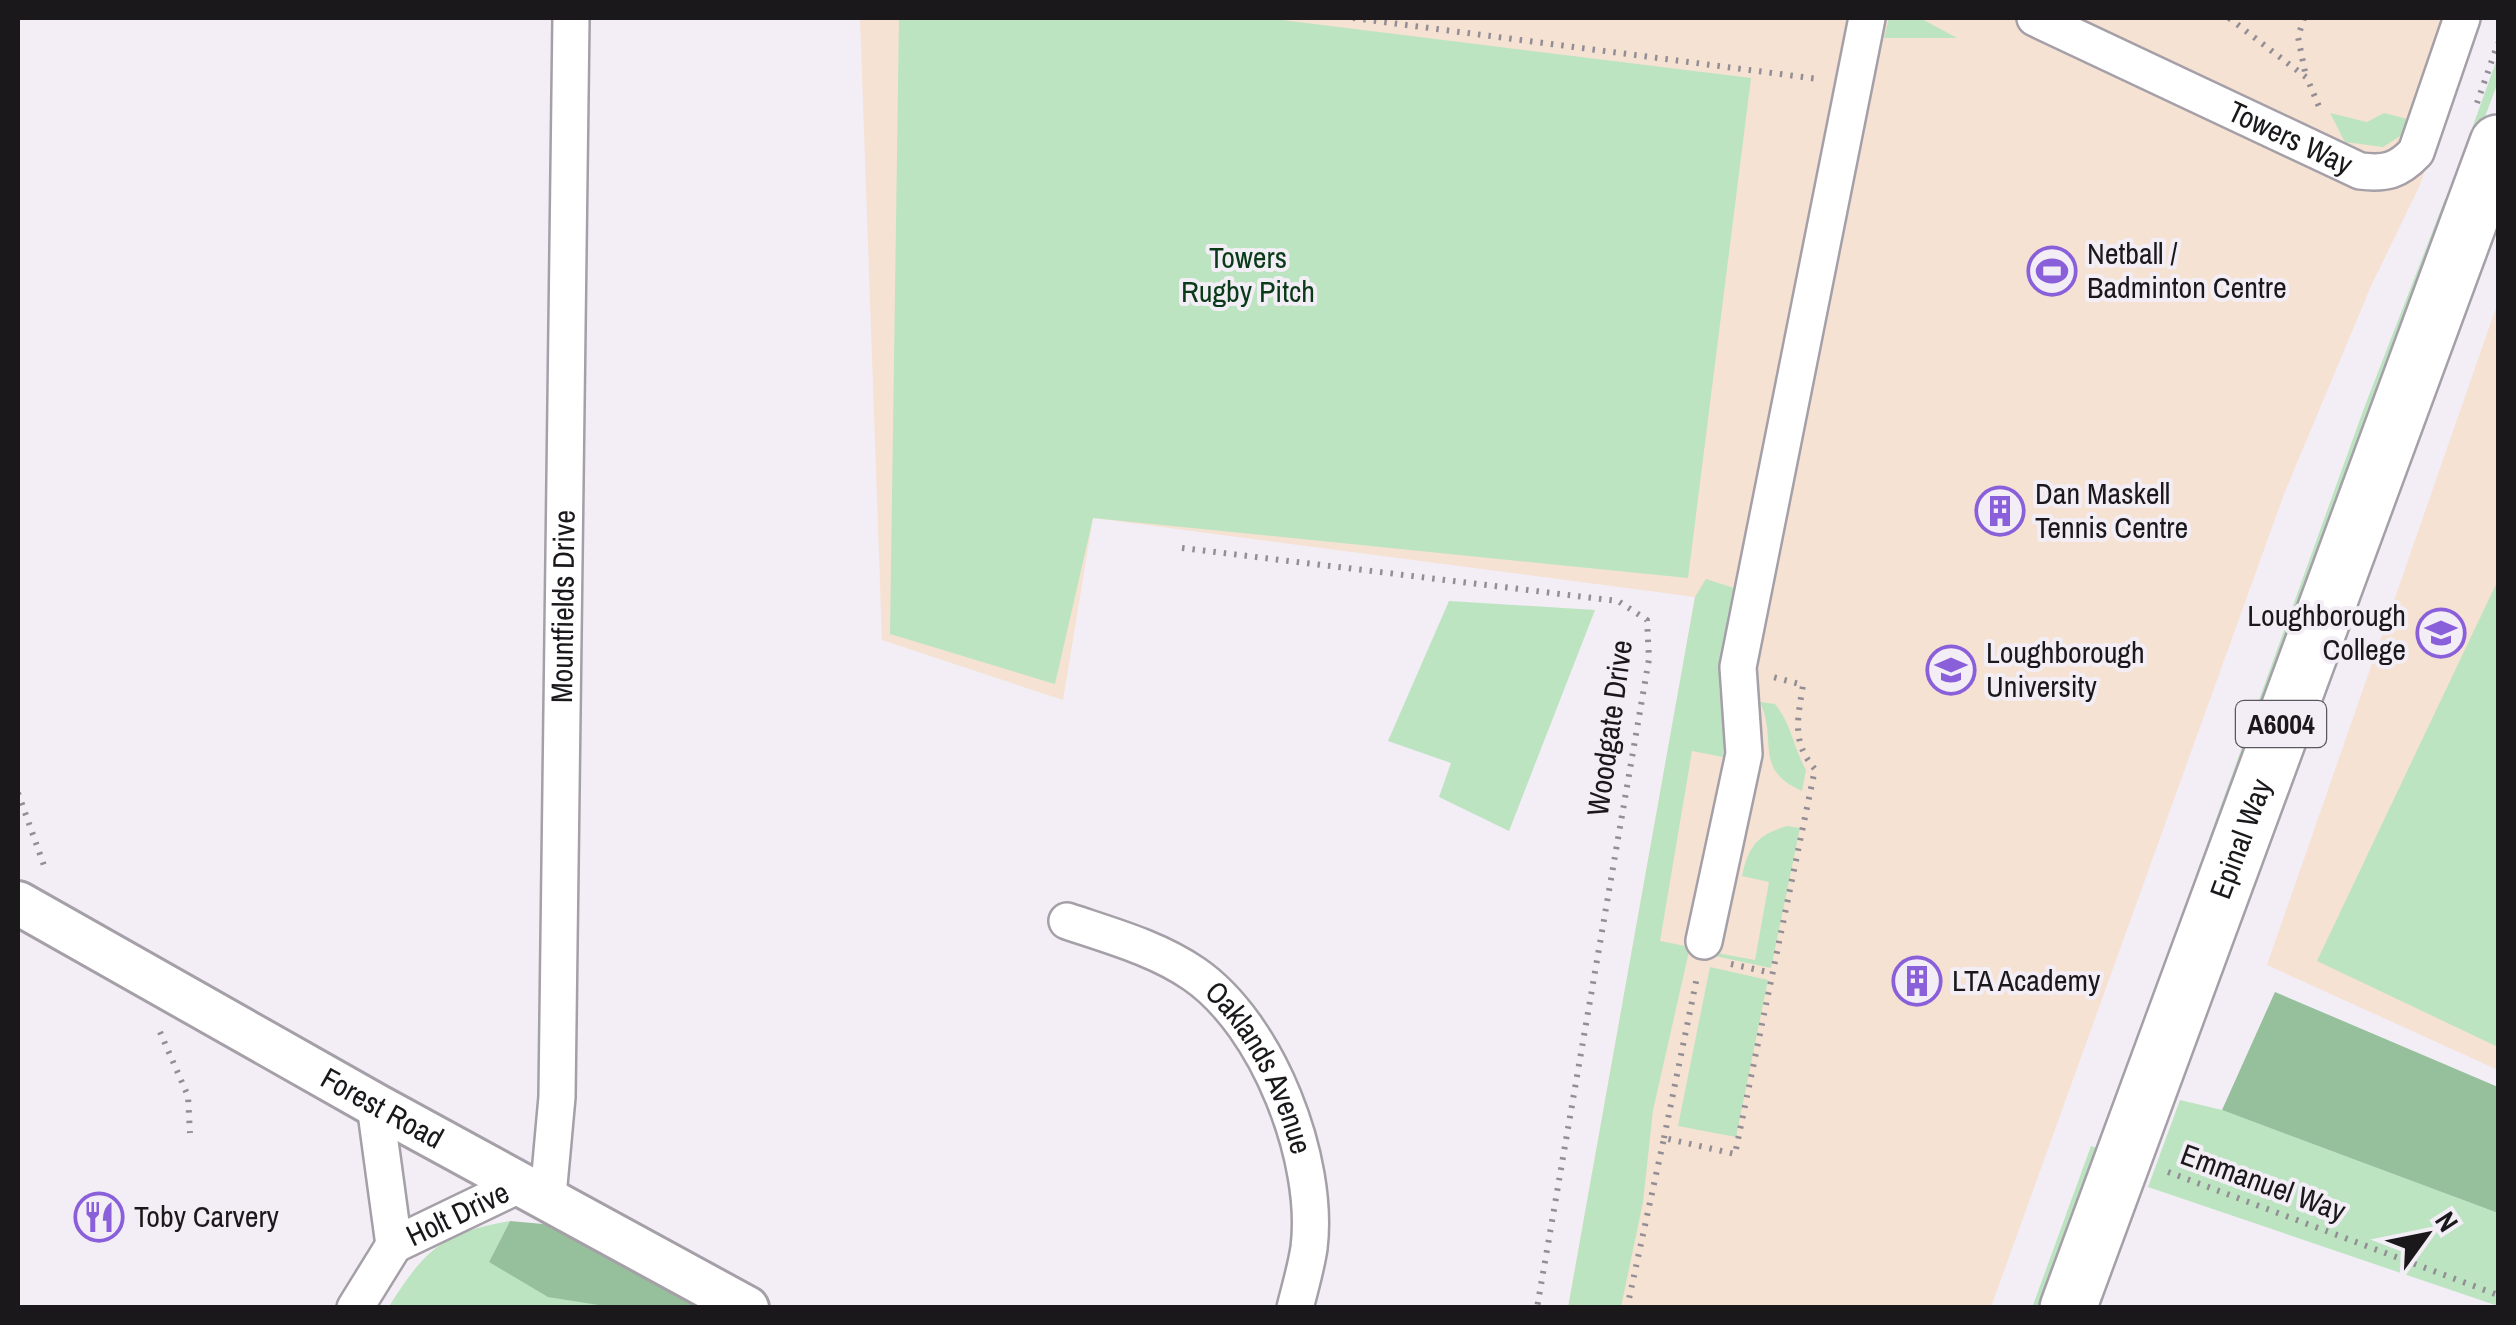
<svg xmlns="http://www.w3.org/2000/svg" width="2516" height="1325" font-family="'Archivo Narrow',sans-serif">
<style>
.education{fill:#f5e2d2}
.green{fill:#bce4c1}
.forest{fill:#95c09b}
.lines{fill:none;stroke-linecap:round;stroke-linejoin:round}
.minor-casing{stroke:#a59fa8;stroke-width:40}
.tertiary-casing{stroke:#a59fa8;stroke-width:48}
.primary-casing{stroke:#a59fa8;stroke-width:60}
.path{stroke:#938e95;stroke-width:6;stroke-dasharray:2.5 8;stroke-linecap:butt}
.minor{stroke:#fff;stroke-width:35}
.tertiary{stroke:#fff;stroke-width:42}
.primary{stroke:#fff;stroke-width:55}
.labels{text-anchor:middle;stroke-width:8;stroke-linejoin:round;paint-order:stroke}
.shield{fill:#f3edf6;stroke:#5b585d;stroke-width:2.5}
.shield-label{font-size:28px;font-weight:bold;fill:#1a181b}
.street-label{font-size:30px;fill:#1a181b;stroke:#f3edf6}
.poi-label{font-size:30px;fill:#1a181b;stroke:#f3edf6;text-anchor:start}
.park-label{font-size:30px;fill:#093b18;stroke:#f3edf6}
</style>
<rect width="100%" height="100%" fill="#f3edf6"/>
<g class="education">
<polygon points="860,18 2480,18 2419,187 2371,286 2284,494 1991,1307 1568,1307 1695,597 1093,518 1063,700 882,640"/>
<polygon points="2498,302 2498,1070 2267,965"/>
</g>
<g class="green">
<polygon points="899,18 1265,18 1751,78 1688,578 1093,518 1055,684 890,634"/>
<polygon points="1889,18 1920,18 1957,38 1884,38"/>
<polygon points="2498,56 2498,82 2459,186 2452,184"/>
<polygon points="2330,113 2367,122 2384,113 2415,121 2411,129 2383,147 2345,142"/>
<polygon points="2445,199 2455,203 2121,1114 2111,1111 2363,411"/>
<polygon points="1706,579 1737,589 1719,690 1726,717 1723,757 1692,751 1660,941 1690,947 1653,1110 1643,1202 1621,1307 1568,1308 1695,597"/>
<polygon points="2498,580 2498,1047 2317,961"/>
<polygon points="1449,601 1595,610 1509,831 1439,797 1451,763 1388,741"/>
<path d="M1760,702l15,2c17,21 18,43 31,66l-4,21c-49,-21 -24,-50 -42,-89z"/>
<path d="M1787,826l13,2 -29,140 -56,-12 2,-3 38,7 14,-78 -27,-6c7,-30 15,-41 45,-50z"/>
<polygon points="1710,967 1768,980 1736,1137 1678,1126"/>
<polygon points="2180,1100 2222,1110 2498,1213 2498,1306 2148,1187"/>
<polygon points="2091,1146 2105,1151 2045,1307 2032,1308"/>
<path d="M510,1221l-21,41 122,45 -223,1c36,-57 53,-75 122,-87z"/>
</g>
<g class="forest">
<polygon points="2275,992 2498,1087 2498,1213 2222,1110"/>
<polygon points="510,1221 554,1225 697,1307 611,1307 548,1297 489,1262"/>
</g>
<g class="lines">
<g class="minor-casing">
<g id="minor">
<path id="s1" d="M2035,18l325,153c26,3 38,0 56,-19l46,-134"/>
<path id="s2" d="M1067,921c44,15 89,27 127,53 74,51 126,186 115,274 -3,20 -9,40 -14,60"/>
<polyline points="1704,941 1744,754 1738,667 1867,18"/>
<path id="s3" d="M375,1105l19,140 129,-62"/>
<path id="s4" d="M548,1196l9,-99 14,-1079"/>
<polyline points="355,1308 394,1245"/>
</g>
</g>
<g class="tertiary-casing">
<g id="tertiary">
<path id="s5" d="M18,903l357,202 372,203"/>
</g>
</g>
<g class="primary-casing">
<g id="primary">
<path id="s6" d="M2068,1308l430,-1165"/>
</g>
</g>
<g class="path">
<polyline points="1353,18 1818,79"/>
<polyline points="2229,18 2307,78 2320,109"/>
<polyline points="2304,18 2298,37 2306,77"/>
<polyline points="2477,103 2498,43"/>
<polyline points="1182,548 1618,601 1647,620 1649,659 1537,1308"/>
<polyline points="18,793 46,871"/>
<polyline points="1731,964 1772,973"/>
<polyline points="160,1032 188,1096 190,1133"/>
<polyline points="1664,1138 1697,977"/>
<polyline points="2168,1172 2498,1295"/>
<path d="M1627,1308l37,-170 71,16 80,-385c-24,-27 -17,-51 -12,-84l-30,-8"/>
</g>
<use href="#minor" class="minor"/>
<use href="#tertiary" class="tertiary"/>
<use href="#primary" class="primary"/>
</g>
<defs>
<g id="stadium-ring" transform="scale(2.5)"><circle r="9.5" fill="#f3edf6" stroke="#8a60da" stroke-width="1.5"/><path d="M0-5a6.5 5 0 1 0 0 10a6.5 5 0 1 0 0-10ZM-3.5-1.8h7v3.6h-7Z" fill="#8a60da"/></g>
<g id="building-ring" transform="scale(2.5)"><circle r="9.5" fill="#f3edf6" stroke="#8a60da" stroke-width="1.5"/><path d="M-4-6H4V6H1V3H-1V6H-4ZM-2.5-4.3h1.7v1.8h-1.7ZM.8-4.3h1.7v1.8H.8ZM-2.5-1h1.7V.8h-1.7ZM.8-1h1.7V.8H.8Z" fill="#8a60da"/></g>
<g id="university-ring" transform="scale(2.5)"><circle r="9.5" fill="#f3edf6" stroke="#8a60da" stroke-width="1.5"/><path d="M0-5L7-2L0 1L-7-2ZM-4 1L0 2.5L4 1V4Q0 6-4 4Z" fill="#8a60da"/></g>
<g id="restaurant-ring" transform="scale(2.5)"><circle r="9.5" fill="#f3edf6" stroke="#8a60da" stroke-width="1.5"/><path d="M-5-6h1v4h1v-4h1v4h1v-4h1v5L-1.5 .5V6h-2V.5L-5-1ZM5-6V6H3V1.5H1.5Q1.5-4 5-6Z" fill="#8a60da"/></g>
</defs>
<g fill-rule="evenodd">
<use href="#stadium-ring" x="2052" y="271"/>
<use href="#building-ring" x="2000" y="511"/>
<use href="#university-ring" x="2441" y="633"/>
<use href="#university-ring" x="1951" y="670"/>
<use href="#building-ring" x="1917" y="981"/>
<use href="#restaurant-ring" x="99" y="1217"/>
</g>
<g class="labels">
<rect class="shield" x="2236" y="701" width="90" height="46" rx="8"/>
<g class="shield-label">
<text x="2281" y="734">A6004</text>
</g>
<g class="street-label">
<text dy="10" stroke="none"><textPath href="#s1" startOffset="282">Towers Way</textPath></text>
<text dy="10" stroke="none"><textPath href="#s4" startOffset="590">Mountfields Drive</textPath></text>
<text transform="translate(1610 728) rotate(-82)" y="10">Woodgate Drive</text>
<text dy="10" stroke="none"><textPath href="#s6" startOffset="500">Epinal Way</textPath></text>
<text dy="10" stroke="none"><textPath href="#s2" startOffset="255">Oaklands Avenue</textPath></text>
<text dy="10" stroke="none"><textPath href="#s5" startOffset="418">Forest Road</textPath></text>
<text transform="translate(2263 1183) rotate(20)" y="10">Emmanuel Way</text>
<text dy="10" stroke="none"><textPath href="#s3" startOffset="212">Holt Drive</textPath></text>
</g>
<g class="poi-label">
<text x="2087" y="264">Netball /<tspan x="2087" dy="34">Badminton Centre</tspan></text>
<text x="2035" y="504">Dan Maskell<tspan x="2035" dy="34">Tennis Centre</tspan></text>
<text x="2406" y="626" text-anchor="end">Loughborough<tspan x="2406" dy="34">College</tspan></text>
<text x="1986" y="663">Loughborough<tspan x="1986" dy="34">University</tspan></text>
<text x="1952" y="991">LTA Academy</text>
<text x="134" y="1227">Toby Carvery</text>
</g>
<g class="park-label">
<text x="1248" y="268">Towers<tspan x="1248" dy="34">Rugby Pitch</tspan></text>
</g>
</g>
<rect width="2516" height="1325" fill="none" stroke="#1a181b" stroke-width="40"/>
<g transform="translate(2426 1235) rotate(57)" stroke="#f3edf6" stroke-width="8" paint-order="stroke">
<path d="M0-8L18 38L0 25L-18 38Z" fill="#1a181b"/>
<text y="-15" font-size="28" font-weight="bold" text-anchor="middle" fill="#1a181b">N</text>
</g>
</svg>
